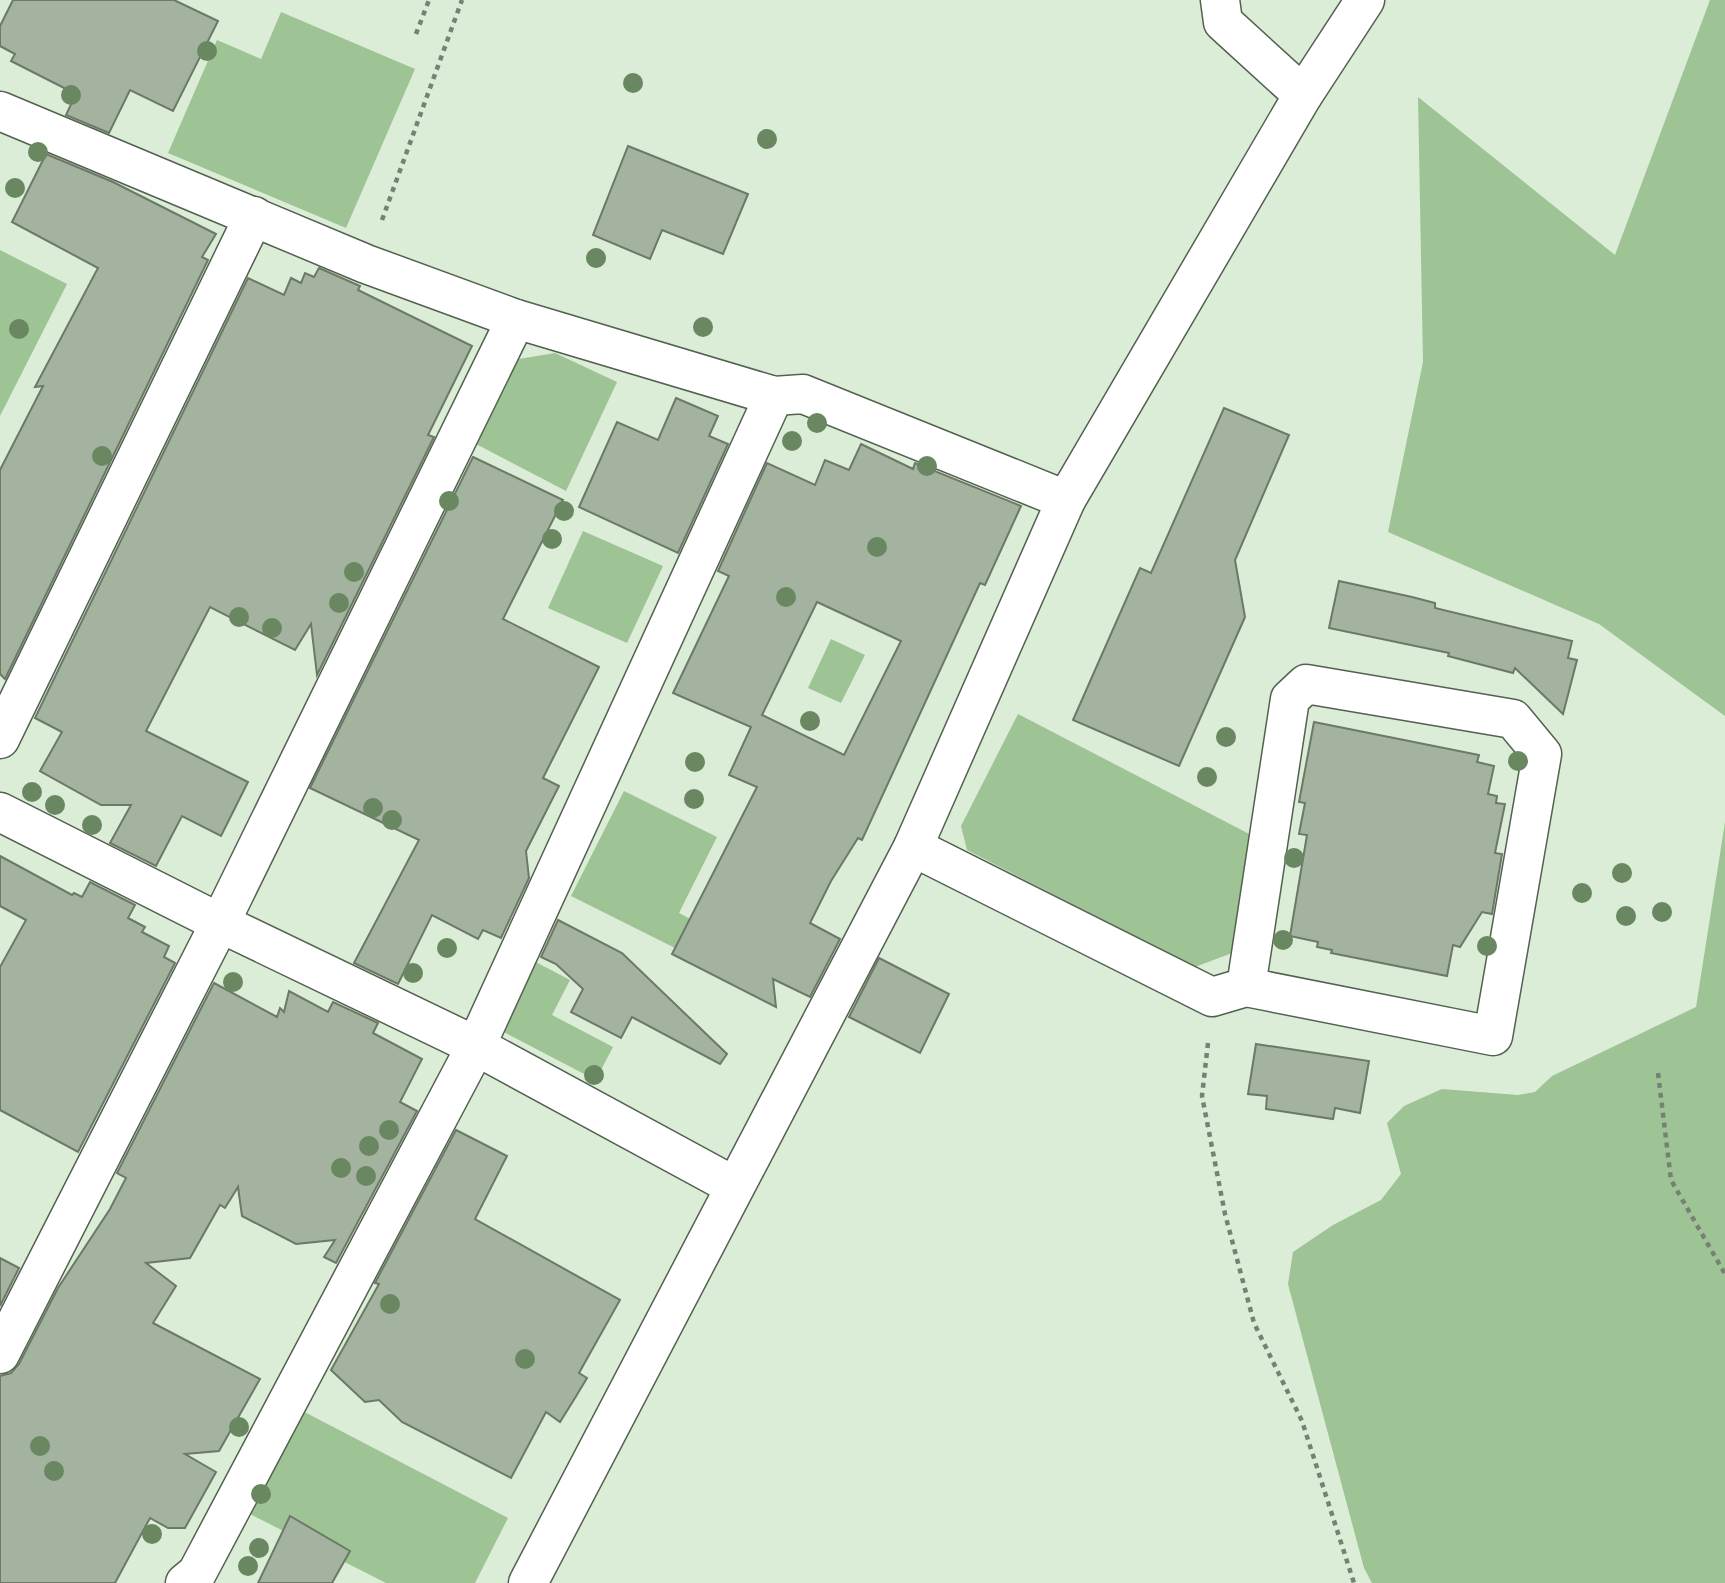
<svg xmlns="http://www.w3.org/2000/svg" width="1725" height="1583" font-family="'Open Sans',sans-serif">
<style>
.green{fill:#9ec395}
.building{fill:#a4b39f;stroke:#6b7967;stroke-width:2;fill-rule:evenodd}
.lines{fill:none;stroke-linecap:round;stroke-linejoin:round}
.street-casing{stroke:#536150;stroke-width:41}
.secondary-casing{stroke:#536150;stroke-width:41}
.path{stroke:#768174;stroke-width:4.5;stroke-dasharray:5 5;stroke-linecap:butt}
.street{stroke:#fff;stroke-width:38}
.secondary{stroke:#fff;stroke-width:38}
.tree{fill:#698761}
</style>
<rect width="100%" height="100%" fill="#dbecd7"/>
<g class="green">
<polygon points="1710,0 1725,0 1725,716 1599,624 1388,532 1423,362 1418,97 1615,255"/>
<polygon points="281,12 415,69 346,228 168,153 217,40 261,59"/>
<polygon points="0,250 67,284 0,416"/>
<polygon points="555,353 617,382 566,491 476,444 519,359"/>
<polygon points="583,531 663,566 627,643 548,608"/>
<polygon points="831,639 865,655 841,703 808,688"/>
<polygon points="1018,714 1255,837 1240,950 1195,967 967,850 961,826"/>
<polygon points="624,791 717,837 679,913 711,930 697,959 571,896"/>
<polygon points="1725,822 1725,1583 1372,1583 1364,1568 1288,1284 1293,1252 1333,1225 1381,1200 1401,1174 1387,1123 1404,1106 1442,1089 1518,1095 1535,1092 1552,1076 1696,1007"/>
<polygon points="528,958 570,980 552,1015 613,1047 600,1072 593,1069 588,1076 502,1031"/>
<polygon points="293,1406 508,1518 475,1583 386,1583 242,1510"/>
</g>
<g class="building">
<polygon points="13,0 174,0 218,21 173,111 130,90 109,133 66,115 76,94 11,61 15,54 0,46 0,26"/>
<polygon points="628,146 748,194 723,254 662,230 650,259 593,235"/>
<polygon points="46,154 113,182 216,234 202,257 208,260 5,679 0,674 0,470 43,386 35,387 98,268 12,222"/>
<polygon points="319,268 360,286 358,290 472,346 428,435 434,437 317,675 311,624 295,650 210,607 146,731 248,782 221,836 182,816 156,866 110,843 131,805 101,805 40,771 62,732 35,718 248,278 284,295 291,278 301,283 305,273 314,277"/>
<polygon points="676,398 718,416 709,436 728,444 678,553 579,507 617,422 658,440"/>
<polygon points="1224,408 1289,435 1235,560 1245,617 1179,766 1073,720 1140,568 1151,573"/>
<path d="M861,444l52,25 2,-6 106,43 -36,79 -5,-2 -118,257 -4,-2 -27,43 -21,42 30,16 -30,58 -37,-18 3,28 -104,-53 85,-167 -28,-12 22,-48 -78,-34 56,-117 -11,-5 49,-108 48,22 10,-25 24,10zM817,602l84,39 -57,114 -82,-40z"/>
<polygon points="473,457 563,500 503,619 599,667 543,778 559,786 526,851 529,878 501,938 483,930 478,939 432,915 398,984 354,963 419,840 310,788"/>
<polygon points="1339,581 1412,597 1435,603 1435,608 1572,641 1568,658 1577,660 1563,714 1515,668 1513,673 1448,656 1449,653 1329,628"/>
<polygon points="1314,722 1479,755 1477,762 1494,766 1488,794 1497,796 1496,803 1505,804 1495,853 1502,854 1492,914 1482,912 1460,947 1453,945 1447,976 1331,953 1332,950 1317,947 1318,942 1290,936 1307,835 1299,834 1305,803 1299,802"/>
<polygon points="0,856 72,895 74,893 82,897 90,882 135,905 128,918 145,927 142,932 169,946 164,957 175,963 78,1152 0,1110 0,967 26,920 0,906"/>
<polygon points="558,920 622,953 727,1054 720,1064 632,1017 621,1038 571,1012 583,989 556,964 541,957"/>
<polygon points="879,958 949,994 920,1053 849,1017"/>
<polygon points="214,983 277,1017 280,1008 284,1012 289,991 328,1012 333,1002 378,1023 373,1033 422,1059 400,1102 417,1111 336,1263 324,1257 335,1240 296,1244 242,1216 238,1187 225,1208 220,1205 190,1258 146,1263 176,1286 153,1323 260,1379 219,1451 185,1454 216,1472 185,1528 168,1528 150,1518 115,1583 0,1583 0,1376 11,1373 19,1364 58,1288 110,1209 126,1178 117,1173"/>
<polygon points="1256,1044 1369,1061 1360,1113 1335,1108 1333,1119 1266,1109 1267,1096 1248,1094"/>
<polygon points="456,1130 507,1156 475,1219 620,1300 579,1373 587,1378 575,1398 560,1422 546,1412 511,1478 402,1422 379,1400 365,1402 331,1370 379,1284 375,1283"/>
<polygon points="0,1258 19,1268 0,1306"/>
<polygon points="290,1516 350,1551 332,1583 258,1583"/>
</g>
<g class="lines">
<g class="street-casing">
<g id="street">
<polyline points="1220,0 1223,22 1303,95"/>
<polyline points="0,111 366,264 516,319 774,396 803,394 1066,500"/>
<polyline points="0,739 254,216"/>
<polyline points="0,812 220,923 476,1046 734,1186"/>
<polyline points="913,847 1212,997 1246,987 1493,1036 1542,754 1513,719 1306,684 1290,699 1246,987"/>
<polyline points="0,1354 220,923 516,319"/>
<polyline points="185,1583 197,1573 476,1046 774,396"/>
</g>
</g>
<g class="secondary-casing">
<polyline id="secondary" points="528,1583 913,847 1066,500 1303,95 1365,0"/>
</g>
<g class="path">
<polyline points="416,34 429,0"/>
<polyline points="382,220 462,0"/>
<polyline points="1208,1043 1202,1096 1225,1214 1254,1323 1302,1421 1354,1583"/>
<polyline points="1658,1073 1671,1180 1725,1274"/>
</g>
<use href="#street" class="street"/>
<use href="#secondary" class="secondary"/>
</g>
<g class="tree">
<circle cx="207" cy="51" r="10"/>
<circle cx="633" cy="83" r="10"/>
<circle cx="71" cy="95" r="10"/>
<circle cx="767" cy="139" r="10"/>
<circle cx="38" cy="152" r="10"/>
<circle cx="15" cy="188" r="10"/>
<circle cx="596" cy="258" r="10"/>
<circle cx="703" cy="327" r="10"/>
<circle cx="19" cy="329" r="10"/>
<circle cx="817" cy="423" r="10"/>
<circle cx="792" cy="441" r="10"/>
<circle cx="102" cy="456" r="10"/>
<circle cx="927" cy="466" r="10"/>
<circle cx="449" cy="501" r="10"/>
<circle cx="564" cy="511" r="10"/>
<circle cx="552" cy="539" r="10"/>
<circle cx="877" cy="547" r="10"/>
<circle cx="354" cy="572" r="10"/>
<circle cx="786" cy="597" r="10"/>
<circle cx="339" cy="603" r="10"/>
<circle cx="239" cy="617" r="10"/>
<circle cx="272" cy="628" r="10"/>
<circle cx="810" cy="721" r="10"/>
<circle cx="1226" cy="737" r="10"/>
<circle cx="1518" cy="761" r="10"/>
<circle cx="695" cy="762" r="10"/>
<circle cx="1207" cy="777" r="10"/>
<circle cx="32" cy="792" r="10"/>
<circle cx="694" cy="799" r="10"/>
<circle cx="55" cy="805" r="10"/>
<circle cx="373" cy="808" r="10"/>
<circle cx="392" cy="820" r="10"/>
<circle cx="92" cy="825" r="10"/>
<circle cx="1294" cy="858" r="10"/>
<circle cx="1622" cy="873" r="10"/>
<circle cx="1582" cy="893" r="10"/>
<circle cx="1662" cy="912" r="10"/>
<circle cx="1626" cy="916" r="10"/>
<circle cx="1283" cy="940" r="10"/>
<circle cx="1487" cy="946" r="10"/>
<circle cx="447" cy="948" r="10"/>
<circle cx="413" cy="973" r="10"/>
<circle cx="233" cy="982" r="10"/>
<circle cx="594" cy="1075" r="10"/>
<circle cx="389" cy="1130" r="10"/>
<circle cx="369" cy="1146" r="10"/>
<circle cx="341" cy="1168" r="10"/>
<circle cx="366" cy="1176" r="10"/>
<circle cx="390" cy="1304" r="10"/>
<circle cx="525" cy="1359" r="10"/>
<circle cx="239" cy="1427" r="10"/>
<circle cx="40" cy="1446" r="10"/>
<circle cx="54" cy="1471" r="10"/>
<circle cx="261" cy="1494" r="10"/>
<circle cx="152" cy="1534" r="10"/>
<circle cx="259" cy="1548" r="10"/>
<circle cx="248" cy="1566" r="10"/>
</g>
</svg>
